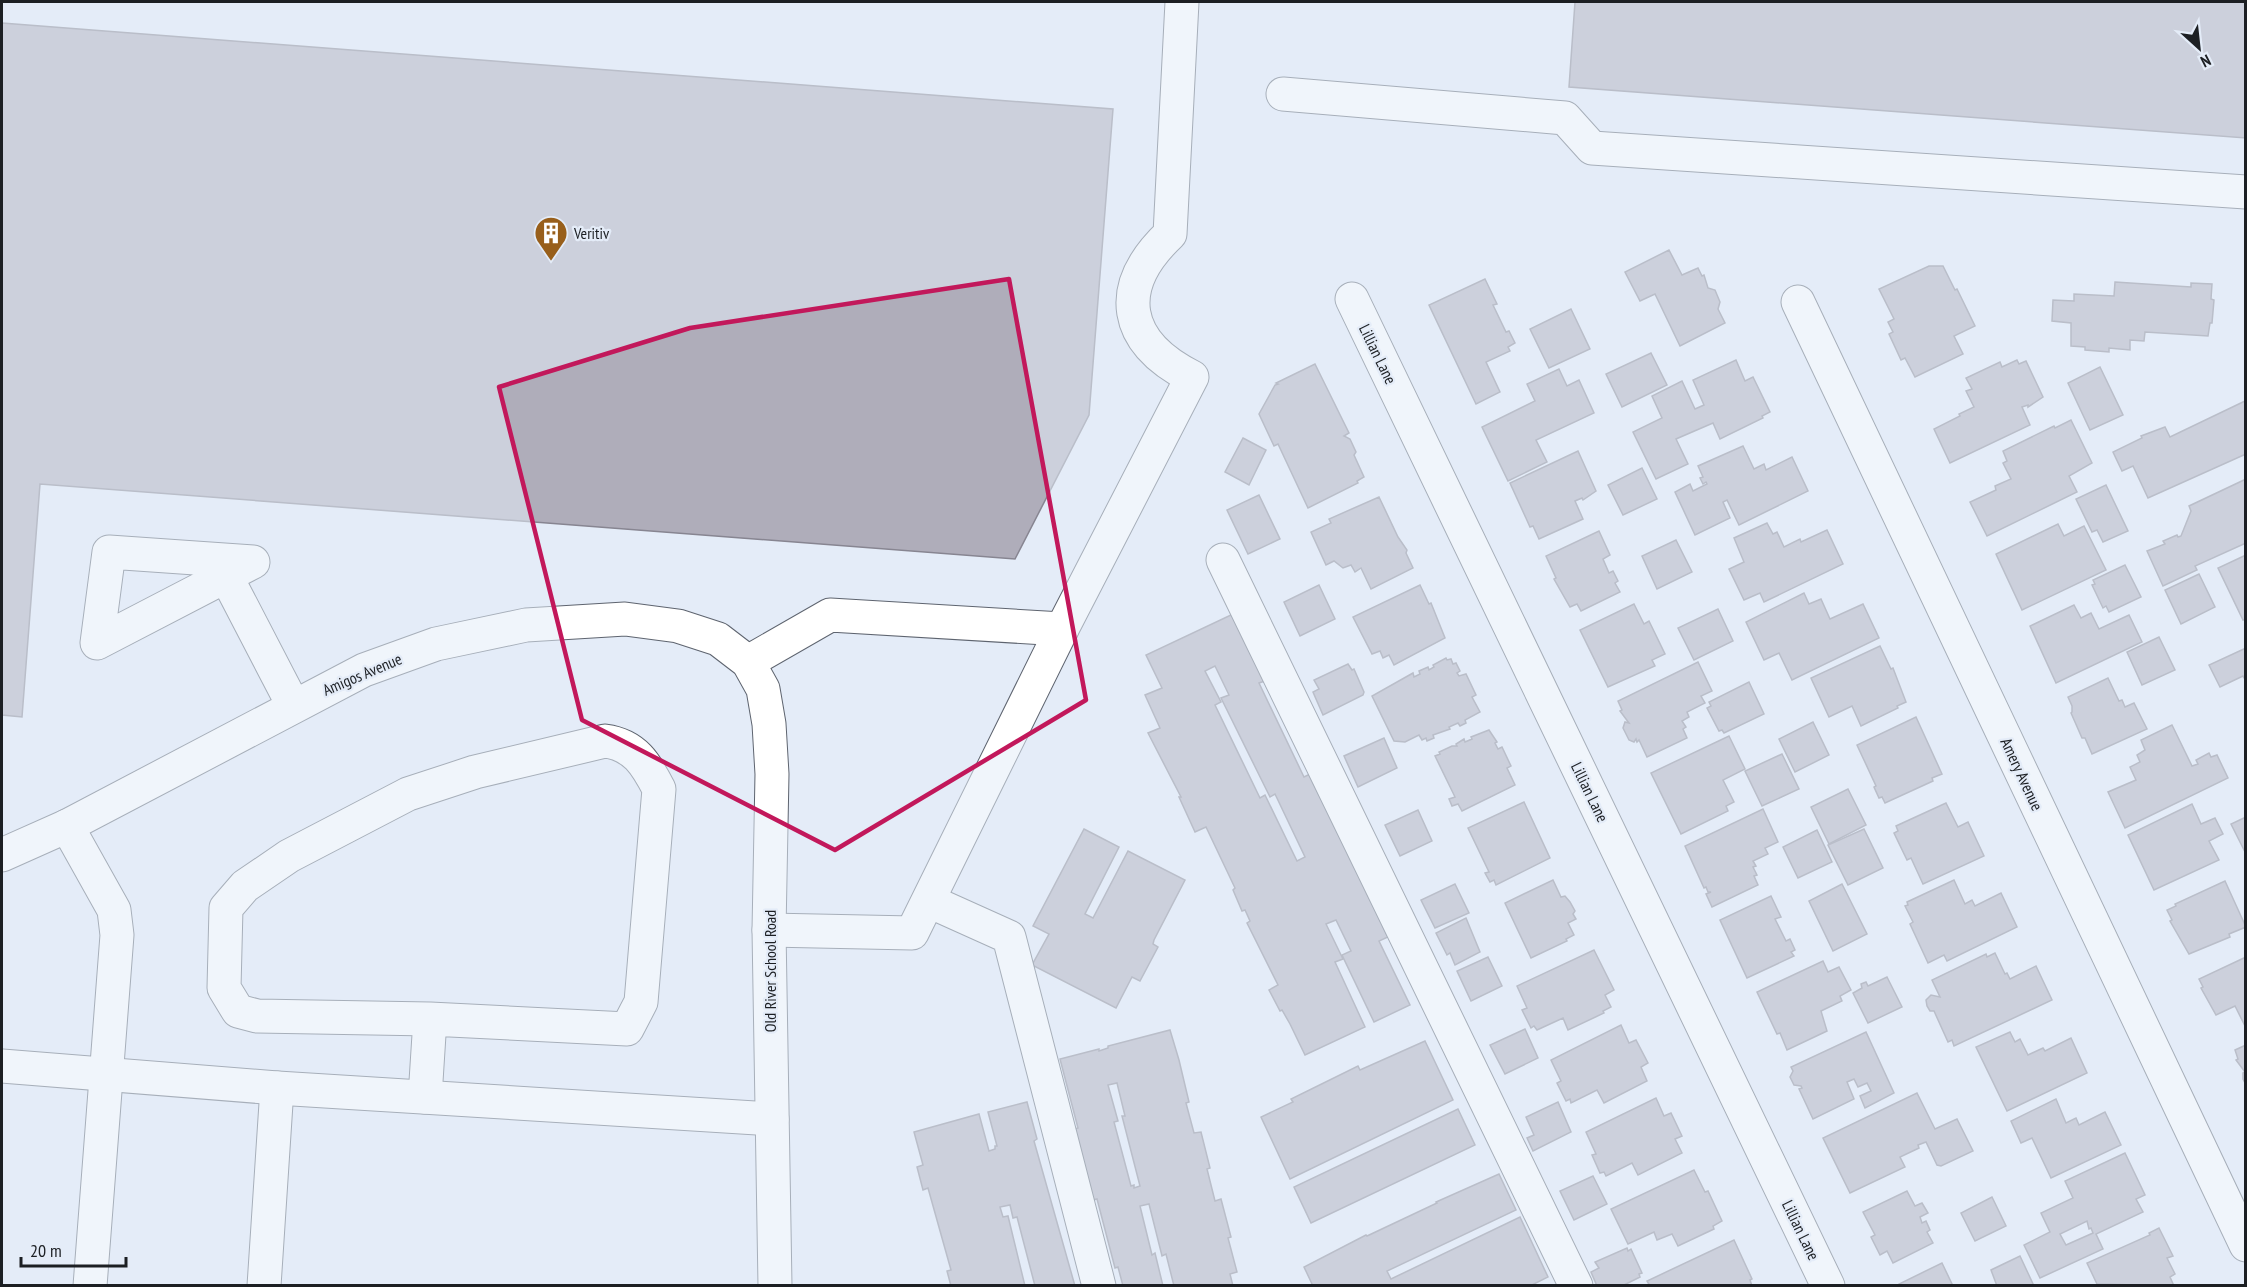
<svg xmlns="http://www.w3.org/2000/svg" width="2247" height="1287" font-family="'PT Sans Narrow',sans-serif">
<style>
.building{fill:#afadba;stroke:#878591;stroke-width:1.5;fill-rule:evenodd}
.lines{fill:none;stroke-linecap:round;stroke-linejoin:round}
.minor-casing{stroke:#5e646f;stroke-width:35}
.minor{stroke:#fff;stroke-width:33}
.marked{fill:none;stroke:#c2185b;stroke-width:4.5;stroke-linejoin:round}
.labels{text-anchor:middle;stroke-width:4.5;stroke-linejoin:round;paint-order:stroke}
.poi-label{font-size:16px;fill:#1c1f23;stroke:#e4ecf8;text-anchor:start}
.street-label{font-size:16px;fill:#1c1f23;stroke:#e4ecf8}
</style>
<rect width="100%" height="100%" fill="#e4ecf8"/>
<g class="building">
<polygon points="1575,2 2246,2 2246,138 1569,87"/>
<polygon points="2,23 1113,109 1089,415 1015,559 40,484 22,717 2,715"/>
<polygon points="1669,250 1682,275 1698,268 1702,276 1704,275 1708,288 1715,290 1720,302 1718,309 1725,323 1680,346 1655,294 1640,301 1625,272"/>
<polygon points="1929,266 1943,266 1955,290 1957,289 1975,326 1954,336 1963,354 1915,377 1905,358 1901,360 1889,334 1893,332 1888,322 1894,319 1879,289"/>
<polygon points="1485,279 1497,304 1493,305 1506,332 1509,331 1515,343 1508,347 1510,351 1486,362 1500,392 1476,404 1429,305"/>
<polygon points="2115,282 2191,287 2191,283 2212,284 2211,299 2214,300 2212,323 2210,323 2208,336 2145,332 2144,341 2130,340 2130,350 2109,348 2109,352 2085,350 2085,347 2071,346 2071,323 2052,321 2053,300 2074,301 2074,294 2114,296"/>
<polygon points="1571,309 1590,349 1549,368 1530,329"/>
<polygon points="1651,353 1667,385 1622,407 1606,374"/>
<polygon points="1736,360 1745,381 1753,377 1770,412 1762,416 1763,418 1720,439 1713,423 1676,439 1688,464 1656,479 1633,432 1662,418 1652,396 1682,381 1695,409 1704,405 1693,380"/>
<polygon points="2017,360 2019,364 2026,361 2043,397 2028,407 2028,405 2022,407 2030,425 1950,463 1934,429 1960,416 1959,414 1974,407 1966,391 1972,389 1966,378 2000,362 2002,367"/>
<polygon points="1315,364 1349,433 1344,436 1350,439 1356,452 1354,455 1364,477 1357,481 1358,483 1308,508 1278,444 1274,446 1259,414 1275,385 1278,384 1276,383"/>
<polygon points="2100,367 2123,415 2090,430 2068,383"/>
<polygon points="1559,369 1567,386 1579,380 1594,413 1536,440 1547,462 1508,481 1482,427 1535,401 1527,384"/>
<polygon points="2245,401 2246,454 2148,498 2133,466 2122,471 2113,452 2142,438 2141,436 2165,427 2170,437"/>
<polygon points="2071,420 2092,463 2069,476 2077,492 1987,536 1970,502 1996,490 1995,486 2011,479 2003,463 2007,461 2003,451 2054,426 2055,428"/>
<polygon points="1243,438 1266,450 1249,485 1225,472"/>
<polygon points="1743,446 1754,469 1764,464 1766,470 1792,457 1808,491 1739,525 1727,500 1723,502 1730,518 1695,535 1675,492 1690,484 1693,491 1707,484 1706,482 1703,484 1700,478 1703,477 1698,466"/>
<polygon points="1578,451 1596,491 1583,500 1582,498 1575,501 1583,519 1539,539 1533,526 1530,527 1510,483"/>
<polygon points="1642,468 1657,499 1623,515 1608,485"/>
<polygon points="2246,479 2246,543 2195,566 2197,570 2163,586 2147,551 2165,544 2163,541 2177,535 2178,537 2181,536 2191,511 2189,506"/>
<polygon points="2106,485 2128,531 2103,542 2097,530 2092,532 2076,499"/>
<polygon points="1259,495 1280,539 1248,554 1227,510"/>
<polygon points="1379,497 1398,537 1407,550 1406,553 1413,568 1371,589 1361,568 1355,572 1351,565 1343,568 1334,561 1326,565 1311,532 1331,523 1329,519"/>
<polygon points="1767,523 1773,534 1777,532 1784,547 1800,539 1801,542 1827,530 1843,564 1764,602 1760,593 1744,600 1729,569 1744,562 1734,538"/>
<polygon points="2058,524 2064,536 2084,526 2106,570 2022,610 1996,554"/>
<polygon points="1599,531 1610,555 1603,559 1609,573 1613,571 1618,581 1615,583 1620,592 1581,611 1577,604 1570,607 1554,579 1556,578 1546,556"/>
<polygon points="1676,540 1692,572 1657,589 1642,556"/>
<polygon points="2246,555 2246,619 2243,620 2218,568"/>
<polygon points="2125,565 2141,597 2109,612 2106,606 2103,608 2092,585 2095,584 2093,580"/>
<polygon points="2199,574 2215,607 2181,624 2165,590"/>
<polygon points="1319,585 1335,619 1300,636 1284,602"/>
<polygon points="1420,585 1429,604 1431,603 1445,638 1394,665 1389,655 1383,658 1380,651 1372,654 1353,617"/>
<polygon points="1804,593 1809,604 1821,599 1830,619 1863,604 1879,638 1792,680 1779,653 1764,660 1746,622"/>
<polygon points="1634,604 1644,624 1649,621 1665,654 1652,660 1655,666 1608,687 1580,630"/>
<polygon points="2074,605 2081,618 2091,613 2099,629 2129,615 2142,642 2056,683 2030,626"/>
<polygon points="1718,609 1733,641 1694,660 1678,628"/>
<path d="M1233,614l32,67 -6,2 45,94 6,-3 78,163 -9,4 31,64 -36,17 -32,-67 9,-4 -15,-31 -10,4 17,35 -8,3 30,65 -60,28 -15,-31 -8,-14 -2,1 -11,-21 9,-5 -31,-62 3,-2 -5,-11 -3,1 -9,-21 2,-2 -29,-61 -11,5 -16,-35h2l-33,-64 12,-5 -15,-33 17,-7 -16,-33zM1215,666l14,29 -8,3 49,99 5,-3 30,63 -8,4 -32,-66 -5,3 -45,-93 6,-3 -16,-31z"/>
<polygon points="2159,637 2175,670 2142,685 2127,652"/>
<polygon points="1880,646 1891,669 1893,668 1906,702 1897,706 1898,708 1861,726 1852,706 1829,717 1811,678"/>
<polygon points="2246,648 2246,681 2243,676 2220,687 2209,665"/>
<polygon points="1446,658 1447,660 1451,659 1453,664 1456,663 1460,671 1457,673 1459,676 1466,674 1476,695 1472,697 1480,712 1465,720 1466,723 1460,726 1458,723 1449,727 1450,729 1433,735 1434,738 1427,741 1426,738 1422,740 1419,735 1405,742 1394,741 1372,696 1413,673 1414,677 1420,674 1419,671 1428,667 1429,670 1434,667 1433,665"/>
<polygon points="1698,662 1712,691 1701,696 1705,703 1687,712 1689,717 1682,721 1686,727 1683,729 1687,738 1647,757 1639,740 1637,742 1636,739 1634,742 1629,740 1623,728 1625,722 1629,723 1620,711 1622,710 1618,701"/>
<polygon points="1348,664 1352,670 1354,669 1364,692 1363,695 1323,715 1313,692 1319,689 1314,680"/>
<polygon points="2108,678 2119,701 2122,700 2125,707 2134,703 2147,729 2092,754 2085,738 2082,738 2071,713 2072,712 2072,706 2068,697"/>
<polygon points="1749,682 1764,714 1724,733 1722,730 1719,731 1707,708 1711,706 1709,702"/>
<polygon points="1916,717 1942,774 1932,778 1933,781 1885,803 1882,797 1879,798 1874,787 1876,786 1857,745"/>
<polygon points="1813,722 1829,755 1795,772 1779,739"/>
<polygon points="2172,725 2192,766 2198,764 2196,760 2209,753 2211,757 2217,755 2228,778 2125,828 2108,792 2136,780 2130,767 2140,762 2137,755 2145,750 2141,740"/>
<polygon points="1489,730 1497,742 1495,743 1498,749 1502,747 1511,766 1507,768 1515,785 1462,811 1458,804 1452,806 1449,799 1455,797 1435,756 1440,754 1439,752 1452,746 1457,746 1456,744 1464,739 1465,742 1472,739 1471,737"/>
<polygon points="1729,736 1745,769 1723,780 1734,802 1726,806 1728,811 1681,834 1651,773"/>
<polygon points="1384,738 1397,768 1358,787 1344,756"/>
<polygon points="1782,754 1799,789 1762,806 1745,771"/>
<polygon points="1848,789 1866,825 1829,844 1811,807"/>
<polygon points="1524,802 1550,858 1496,885 1494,880 1490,882 1485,873 1489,872 1468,828"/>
<polygon points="1946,803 1958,827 1968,822 1984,856 1923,884 1911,858 1907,860 1894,833 1898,831 1896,826"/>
<polygon points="2192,804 2201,824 2215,818 2223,834 2209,841 2219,860 2154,890 2128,835"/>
<polygon points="1763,809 1778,842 1765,848 1768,854 1753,861 1756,866 1753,867 1757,875 1754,876 1758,885 1712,907 1706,894 1711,892 1708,892 1706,887 1704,888 1685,846"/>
<polygon points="1418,810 1432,841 1400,856 1385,825"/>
<polygon points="2246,817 2246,854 2231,824"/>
<polygon points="1084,829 1119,847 1085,914 1093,918 1128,851 1185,880 1154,940 1153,944 1158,947 1140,981 1132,977 1116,1008 1032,965 1049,934 1033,926"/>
<polygon points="1864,829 1883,868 1848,885 1828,845"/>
<polygon points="1817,830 1832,862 1798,878 1783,847"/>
<polygon points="1553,880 1561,897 1565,896 1570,902 1575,911 1573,914 1576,919 1568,923 1574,935 1566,939 1567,941 1531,958 1505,903"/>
<polygon points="1954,880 1965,904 1972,900 1975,906 2001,893 2017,927 1947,961 1944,955 1928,963 1910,924 1913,922 1905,906 1908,905 1907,902"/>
<polygon points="2225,881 2246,927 2229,934 2230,937 2189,954 2170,921 2172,920 2167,910 2176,906 2175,904"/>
<polygon points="1455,884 1469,913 1435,928 1421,900"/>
<polygon points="1842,884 1867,934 1833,951 1809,901"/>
<polygon points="1771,896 1781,917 1775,919 1786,941 1790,939 1795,950 1791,952 1794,956 1747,978 1720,920"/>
<polygon points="1466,918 1480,952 1455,965 1450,953 1447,955 1436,933"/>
<polygon points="1594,950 1614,990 1605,995 1611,1007 1603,1011 1604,1013 1568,1030 1563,1018 1537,1030 1534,1026 1531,1028 1522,1010 1527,1008 1517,986"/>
<polygon points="1995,953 2005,974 2007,973 2010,979 2036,966 2052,1000 1954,1046 1952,1040 1948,1042 1934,1011 1930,1011 1927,1006 1926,1000 1931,995 1940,997 1932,980 1986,954 1987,957"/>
<polygon points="1488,957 1502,986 1471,1001 1457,971"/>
<polygon points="2246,957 2246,1026 2245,1026 2235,1006 2216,1015 2201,988 2203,987 2199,979"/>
<polygon points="1823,961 1828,972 1839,967 1851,990 1840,996 1842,1001 1821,1011 1827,1031 1787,1050 1780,1033 1777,1034 1757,992"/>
<polygon points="1887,977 1902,1007 1868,1023 1853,993 1862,988 1861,984 1866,982 1868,986"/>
<polygon points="1621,1025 1629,1043 1636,1040 1648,1063 1641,1067 1647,1081 1604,1103 1597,1090 1571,1103 1570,1099 1566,1101 1557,1083 1561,1081 1551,1060"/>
<polygon points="1525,1029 1538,1058 1505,1074 1490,1045"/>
<path d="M1170,1030l9,30 10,42 -3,1 8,30 7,-1 9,36 -3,1 8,32 6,-2 10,38 -3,1 9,34 -7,2 3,12h-59l-8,-32 -4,2 -13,-52 -9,2 12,49 3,-2 8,33h-40l-5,-19 -3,1 -18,-69 -4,1 -18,-71 3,-1 -18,-69 39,-10v2l9,-3v-2zM1117,1083l8,33h-3l18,70 -6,2v-3l-3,1 -17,-64 4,-1 -10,-36z"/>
<polygon points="1866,1032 1894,1093 1865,1108 1860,1096 1871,1091 1867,1083 1858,1087 1854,1079 1847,1082 1854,1099 1813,1119 1799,1089 1802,1088 1801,1086 1794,1085 1790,1077 1793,1071 1791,1067"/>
<polygon points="2010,1032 2015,1042 2020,1039 2028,1055 2043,1048 2045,1051 2071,1038 2087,1073 2007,1111 1976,1047"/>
<polygon points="1425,1041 1453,1100 1290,1179 1261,1117 1293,1102 1291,1099 1358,1066 1360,1070"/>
<polygon points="2246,1045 2246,1085 2243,1079 2243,1073 2245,1072 2236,1060 2238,1059 2235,1050"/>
<polygon points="1917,1093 1935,1129 1957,1119 1973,1151 1941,1166 1937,1165 1926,1142 1918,1145 1919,1148 1900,1157 1905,1167 1850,1193 1823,1138"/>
<polygon points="1656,1098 1664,1116 1671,1113 1682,1136 1675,1139 1682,1153 1638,1175 1632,1163 1606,1176 1604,1172 1600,1173 1592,1155 1596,1154 1586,1132"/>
<polygon points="2056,1099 2066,1123 2076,1118 2079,1125 2105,1112 2121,1145 2051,1178 2032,1138 2021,1143 2011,1121"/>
<polygon points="1027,1102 1037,1139 1034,1141 1075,1286 1035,1286 1017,1217 1013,1218 1010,1205 1000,1207 1003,1217 1008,1216 1025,1286 951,1286 947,1271 951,1270 942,1238 928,1188 923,1190 917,1167 923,1165 914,1132 979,1114 989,1151 995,1149 995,1146 997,1146 988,1112"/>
<polygon points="1558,1102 1571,1132 1533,1151 1527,1138 1534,1135 1526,1117"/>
<polygon points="1458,1109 1475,1145 1311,1223 1294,1187"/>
<path d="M2125,1153l20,42 -9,4 7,13 -47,22 7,15 -63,29 -16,-33 26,-13 -9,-19 32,-15 -8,-17zM2087,1221l2,8 2,-1 2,5 -27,12 -6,-11z"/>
<polygon points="1694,1170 1705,1192 1708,1191 1722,1221 1713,1226 1714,1229 1678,1246 1672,1234 1657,1240 1654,1232 1628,1244 1611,1209"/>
<polygon points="1499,1174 1516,1210 1387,1271 1391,1279 1520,1217 1548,1277 1530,1286 1313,1286 1304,1267 1366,1235 1367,1236 1437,1203 1436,1202"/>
<polygon points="1593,1176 1607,1204 1574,1220 1560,1191"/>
<polygon points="1907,1191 1915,1206 1922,1203 1928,1213 1920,1217 1922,1223 1926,1221 1930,1230 1927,1232 1933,1243 1893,1263 1887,1251 1880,1255 1871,1237 1875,1235 1863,1212"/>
<polygon points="1992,1197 2006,1226 1975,1241 1961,1213"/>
<polygon points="2159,1228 2173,1256 2167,1258 2175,1274 2170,1277 2174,1286 2097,1284 2087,1263 2150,1235 2149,1233"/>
<polygon points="1734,1240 1752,1279 1750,1280 1752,1286 1650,1286 1647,1281"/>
<polygon points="1627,1248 1628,1251 1631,1249 1642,1273 1639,1274 1640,1277 1622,1286 1597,1286 1591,1272 1599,1268 1595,1262"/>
<polygon points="2020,1256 2034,1286 1997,1286 1991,1270"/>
<polygon points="1942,1263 1953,1286 1900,1286 1899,1284"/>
</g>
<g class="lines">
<g class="minor-casing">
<g id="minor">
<polyline points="1283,94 1565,118 1592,148 2246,192"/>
<polyline points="1352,299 1828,1286"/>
<polyline points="1798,302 2246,1245"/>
<polygon points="109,552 253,562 97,643"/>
<polyline points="1223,560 1576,1286"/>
<polyline points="226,576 293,705"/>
<polyline points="748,662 830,615 1062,629"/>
<polyline points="67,826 114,910 117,935 90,1286"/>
<polyline points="2,855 67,826 364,670 436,644 526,625 625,619 678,626 718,639 748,662 763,689 769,724 772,774 769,930 775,1286"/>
<polyline points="929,901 1009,937 1099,1286"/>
<path d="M769,930l143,3 150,-304 130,-252c-69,-35 -79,-89 -22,-143l12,-232"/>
<polyline points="2,1066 277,1088 772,1119"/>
<path d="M425,1097l5,-78 197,10 14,-27 18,-213c-13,-25 -24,-44 -54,-48l-130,31 -67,22 -119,62 -44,30 -19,22 -2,80 14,23 19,5 173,3"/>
<polyline points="264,1286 277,1088"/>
</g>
</g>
<use href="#minor" class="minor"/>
</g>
<path d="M0 0H2247V1287H0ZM1009,279l77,421 -251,150 -253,-130 -83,-333 191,-59z" fill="#e4ecf8" fill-opacity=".55" fill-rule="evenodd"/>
<path class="marked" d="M1009,279l77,421 -251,150 -253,-130 -83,-333 191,-59z"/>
<defs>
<g id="building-pin" transform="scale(1.725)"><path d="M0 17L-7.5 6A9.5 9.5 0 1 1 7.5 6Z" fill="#985f1b" stroke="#e4ecf8"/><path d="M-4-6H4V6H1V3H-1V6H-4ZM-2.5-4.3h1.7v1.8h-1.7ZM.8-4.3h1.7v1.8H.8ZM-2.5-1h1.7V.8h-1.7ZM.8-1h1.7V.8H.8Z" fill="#fff"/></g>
</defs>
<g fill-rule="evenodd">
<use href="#building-pin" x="551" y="233"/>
</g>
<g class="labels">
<g class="poi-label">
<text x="574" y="239">Veritiv</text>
</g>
<g class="street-label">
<text transform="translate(1378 354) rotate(64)" y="6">Lillian Lane</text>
<text transform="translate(362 674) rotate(-23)" y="6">Amigos Avenue</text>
<text transform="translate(2022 774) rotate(65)" y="6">Amery Avenue</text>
<text transform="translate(1590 792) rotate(64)" y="6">Lillian Lane</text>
<text transform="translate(770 971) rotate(-90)" y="6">Old River School Road</text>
<text transform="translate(1801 1230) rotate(64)" y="6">Lillian Lane</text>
</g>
</g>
<rect width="2247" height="1287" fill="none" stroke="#1c1f23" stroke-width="6"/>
<g transform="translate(2199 48) rotate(153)" stroke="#e4ecf8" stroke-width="4.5" paint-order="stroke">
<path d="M0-4.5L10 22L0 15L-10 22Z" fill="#1c1f23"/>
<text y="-9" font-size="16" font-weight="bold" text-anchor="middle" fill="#1c1f23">N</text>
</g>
<path d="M21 1257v9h105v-9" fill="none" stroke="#1c1f23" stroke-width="3"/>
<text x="30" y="1257" font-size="18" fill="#1c1f23" stroke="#e4ecf8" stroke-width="4.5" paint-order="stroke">20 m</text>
</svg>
